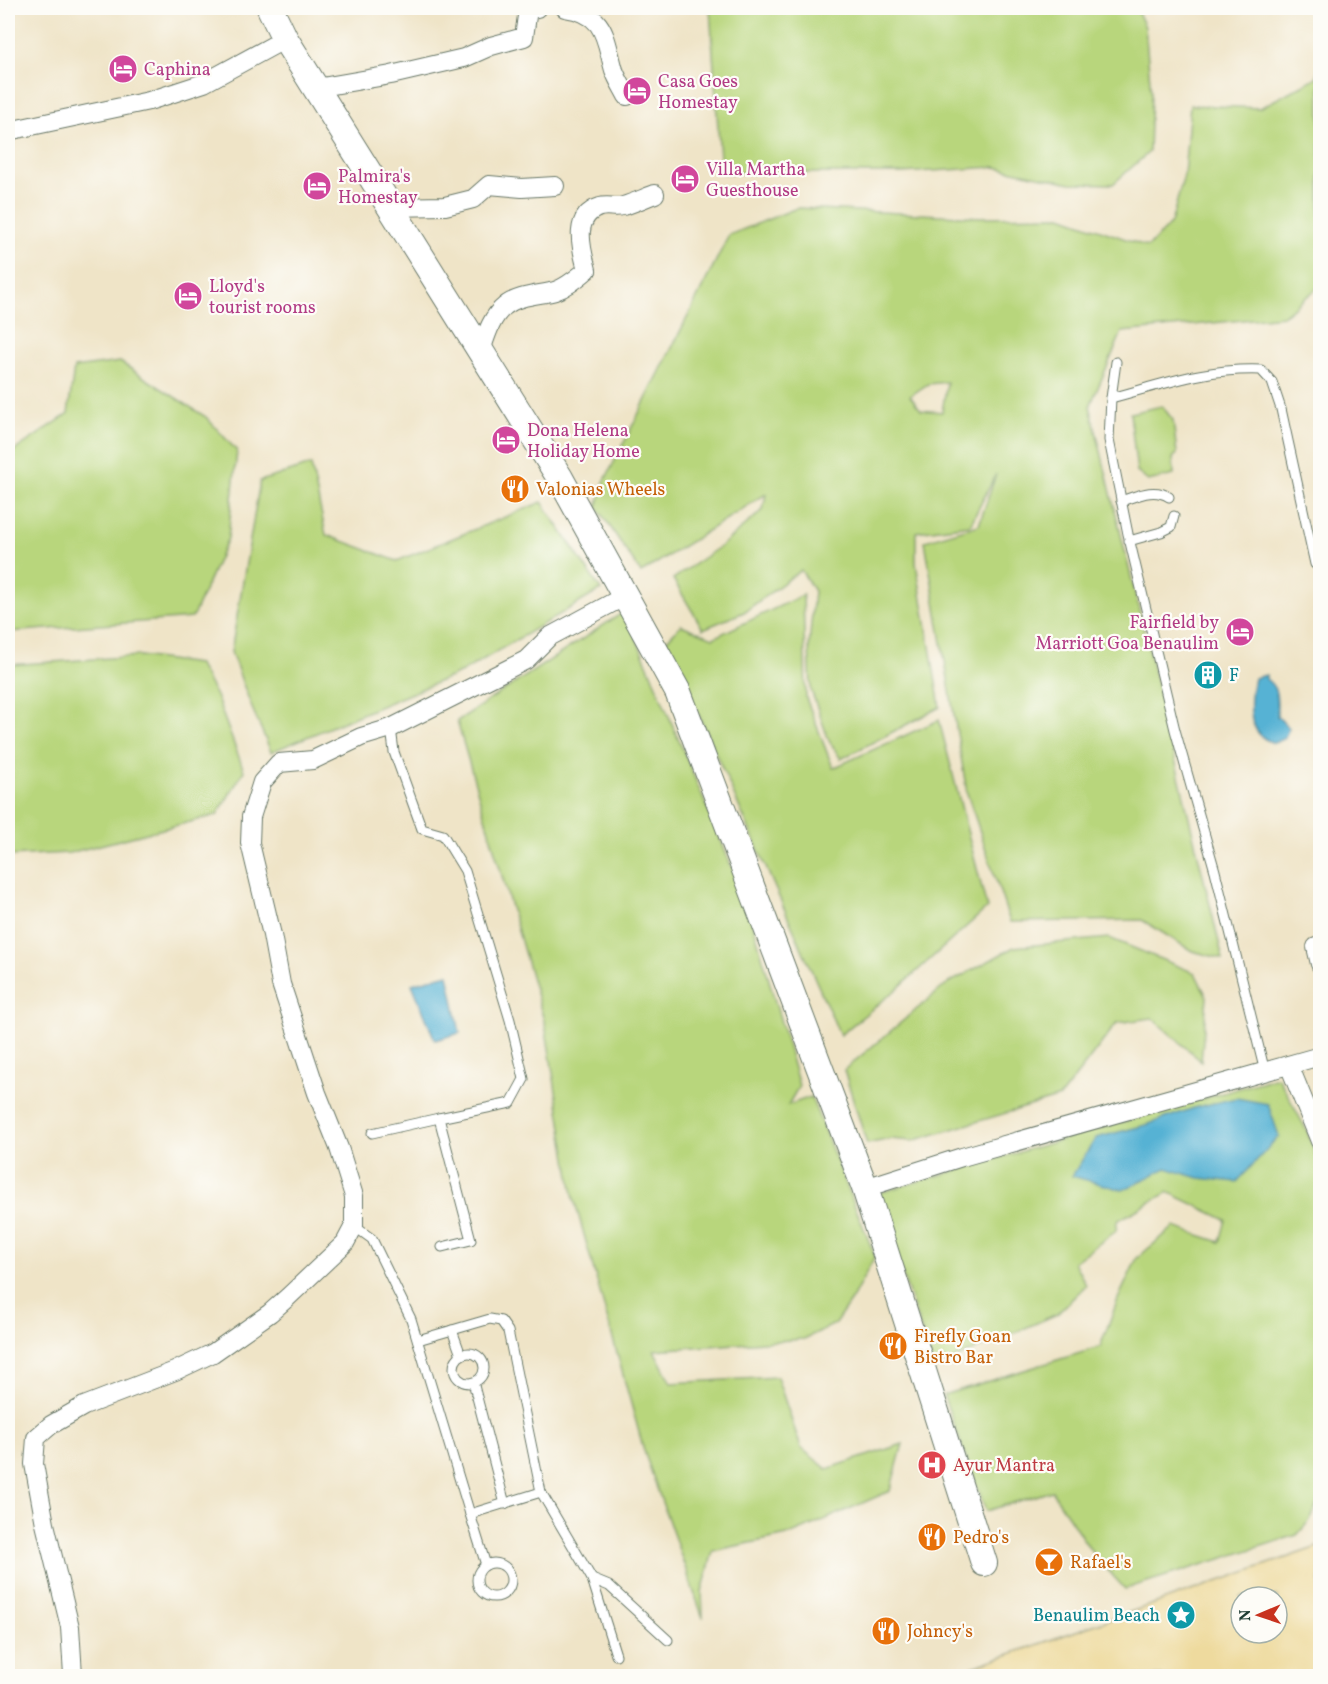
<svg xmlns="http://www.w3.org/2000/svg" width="1328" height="1684" font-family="Vollkorn,serif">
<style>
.green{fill:#b8d67c;stroke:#6c8a58;stroke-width:1.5;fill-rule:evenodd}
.sand{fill:#eeda9e;stroke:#868c69;stroke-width:1.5;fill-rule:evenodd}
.water{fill:#56b2d4;stroke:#3a7884;stroke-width:1.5}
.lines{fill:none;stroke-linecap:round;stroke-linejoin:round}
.lane-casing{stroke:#687767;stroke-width:11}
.street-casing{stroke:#687767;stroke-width:20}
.secondary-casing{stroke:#687767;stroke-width:28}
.lane{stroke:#fff;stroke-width:9}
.street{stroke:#fff;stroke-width:18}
.secondary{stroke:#fff;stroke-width:26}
.labels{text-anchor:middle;stroke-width:4.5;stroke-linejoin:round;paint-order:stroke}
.hotel-label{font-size:18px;fill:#b23c85;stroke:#fdfcf7;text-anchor:start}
.food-label{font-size:18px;fill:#c56008;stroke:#fdfcf7;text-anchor:start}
.culture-label{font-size:18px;fill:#0d838f;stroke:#fdfcf7;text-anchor:start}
.health-label{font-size:18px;fill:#be3a42;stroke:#fdfcf7;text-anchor:start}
</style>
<rect width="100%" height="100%" fill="#fdfcf7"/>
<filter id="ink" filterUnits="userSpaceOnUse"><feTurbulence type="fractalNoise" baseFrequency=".0167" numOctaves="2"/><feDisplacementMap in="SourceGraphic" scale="12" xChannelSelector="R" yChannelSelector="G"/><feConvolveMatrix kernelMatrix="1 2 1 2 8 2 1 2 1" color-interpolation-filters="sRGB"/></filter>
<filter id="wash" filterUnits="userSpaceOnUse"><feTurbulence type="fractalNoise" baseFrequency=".008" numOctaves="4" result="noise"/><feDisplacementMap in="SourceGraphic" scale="24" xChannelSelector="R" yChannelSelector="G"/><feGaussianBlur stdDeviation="1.35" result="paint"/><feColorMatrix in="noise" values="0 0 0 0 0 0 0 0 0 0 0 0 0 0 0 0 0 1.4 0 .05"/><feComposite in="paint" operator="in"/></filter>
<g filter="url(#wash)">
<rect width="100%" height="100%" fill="#efe4c7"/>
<g class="green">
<polygon points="710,8 1136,8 1145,27 1151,93 1149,152 1113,184 1071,183 995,167 901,173 721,173"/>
<path d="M1320,54v232l-37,30 -161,16 -32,74 133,553 -31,-8 -50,-31 -132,2 -43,-129 -42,-252 54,-16 17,-51 -26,51 -54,7v31l24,144 -99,52 -12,-18 -18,-51 -2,-43 5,-56 -13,-21 -57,42 -41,17 -30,-50 48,-33 42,-36 3,-16 -125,79 -44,-66 7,-25 125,-247 68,-27 184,9 80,-1 87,31 23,-24 13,-48 6,-70 70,3 57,-31zM947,382l-5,30 -21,-2 -11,-14 18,-12z"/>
<polygon points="120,362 206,417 237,451 228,538 192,618 8,632 8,455 68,414 74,368"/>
<polygon points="1162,406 1173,420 1177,454 1173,458 1174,475 1148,481 1137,472 1130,413"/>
<polygon points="311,465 326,535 397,561 542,502 601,590 462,672 271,752 252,708 231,652 260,481"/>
<polygon points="803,595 806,698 833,768 939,720 987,908 897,989 840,1035 666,641 681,625 713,638"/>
<polygon points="625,611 748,906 799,1086 788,1105 811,1097 875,1256 852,1299 835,1324 804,1339 654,1350 671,1383 777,1377 801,1448 827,1469 903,1444 890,1491 792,1534 713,1551 702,1592 703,1618 645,1454 573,1195 545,1024 457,721"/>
<polygon points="140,656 198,664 216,696 244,771 217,815 69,853 8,856 8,665"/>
<polygon points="1109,938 1195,973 1207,997 1201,1061 1152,1018 1117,1023 1060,1097 912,1141 890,1139 867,1144 844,1070 947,984 1014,947"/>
<polygon points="1278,1077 1307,1131 1320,1167 1320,1497 1310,1520 1297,1535 1125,1589 1093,1554 1052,1491 986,1511 943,1395 1100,1347 1118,1299 1137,1258 1174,1227 1220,1242 1226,1220 1168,1192 1117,1221 1116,1231 1074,1262 1086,1285 1057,1314 934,1368 875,1194"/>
</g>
<path class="sand" d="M1320,1546v130h-373zM1241,1597h36v36h-36z"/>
<g class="water">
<path d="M1266,675v4c14,10 10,21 11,37l12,12 -5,11 -10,4c-28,-8 -25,-42 -20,-65z"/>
<polygon points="448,974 460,1033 435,1040 412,984"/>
<polygon points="1236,1098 1268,1104 1279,1136 1237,1182 1199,1178 1166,1168 1123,1190 1072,1176 1096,1138 1146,1125 1197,1107"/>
</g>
</g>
<g filter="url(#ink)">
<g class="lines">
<g class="lane-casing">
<g id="lane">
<polyline points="1116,362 1111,398 1109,440 1128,534 1175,730 1215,871 1265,1072"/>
<path d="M1111,398c53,-14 94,-30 150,-28l11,12 9,27 34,155"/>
<path d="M1121,501c16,-5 33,-14 48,-4"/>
<polyline points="1129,541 1161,532 1171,527 1174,516"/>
<polyline points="391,728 394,752 422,829 443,835 465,871 510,1020 524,1079 511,1103 439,1118 471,1240 442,1247"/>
<polyline points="372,1133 439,1118"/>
<polyline points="354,1226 372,1239 411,1319 470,1514 541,1492"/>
<polyline points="452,1330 461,1355"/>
<polyline points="418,1340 490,1319 501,1321 508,1331 541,1492 592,1579 616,1655"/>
<circle cx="469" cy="1368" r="15"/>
<polyline points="473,1382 505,1504"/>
<polyline points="470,1514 486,1565"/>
<circle cx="494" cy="1580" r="17"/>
<polyline points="592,1579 609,1586 668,1640"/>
</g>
</g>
<g class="street-casing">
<g id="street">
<path d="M565,8c41,5 40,31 49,62 3,9 9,18 13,26"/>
<polyline points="316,88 391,75 464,58 491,46 524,37 528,9 537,8"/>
<polyline points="8,131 149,101 204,83 285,39"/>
<polyline points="390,207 445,206 473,199 489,185 522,188 555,186"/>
<path d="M481,351c5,-15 10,-34 24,-45 13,-11 35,-11 50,-15 12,-4 22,-13 32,-21 -5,-20 -16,-54 13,-63 7,-2 16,1 23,-1 11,-3 21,-8 32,-12"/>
<polyline points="1316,947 1320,964"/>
<polyline points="1289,1065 1320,1141"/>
<polyline points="865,1188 962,1157 1320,1056"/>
<polyline points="73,1675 70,1627 45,1524 34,1464 36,1438 51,1425 84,1406 175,1371 213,1353 270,1313 288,1297 345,1243 354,1226 354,1196 339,1148 317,1093 281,984 272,935 250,843 251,817 262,782 279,763 313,760 361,737 391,728 526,660 549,637 625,596"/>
</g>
</g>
<g class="secondary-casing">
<polyline id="secondary" points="270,8 285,39 560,478 678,692 865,1188 984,1563"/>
</g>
<use href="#lane" class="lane"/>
<use href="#street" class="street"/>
<use href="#secondary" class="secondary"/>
</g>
</g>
<defs>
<g id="hotel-disc" transform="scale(1.5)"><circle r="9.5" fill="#d1479c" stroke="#fdfcf7"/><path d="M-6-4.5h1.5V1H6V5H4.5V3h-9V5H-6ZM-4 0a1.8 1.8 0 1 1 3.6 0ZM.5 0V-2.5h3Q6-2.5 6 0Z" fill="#fff"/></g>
<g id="restaurant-disc" transform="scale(1.5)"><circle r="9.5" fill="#e8710a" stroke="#fdfcf7"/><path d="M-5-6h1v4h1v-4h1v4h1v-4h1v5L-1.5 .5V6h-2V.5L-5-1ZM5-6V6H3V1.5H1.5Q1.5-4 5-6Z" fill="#fff"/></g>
<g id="building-disc" transform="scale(1.5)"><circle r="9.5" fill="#0f9aa8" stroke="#fdfcf7"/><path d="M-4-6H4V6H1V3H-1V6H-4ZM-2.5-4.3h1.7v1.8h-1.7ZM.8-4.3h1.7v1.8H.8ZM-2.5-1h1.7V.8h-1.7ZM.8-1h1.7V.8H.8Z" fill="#fff"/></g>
<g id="hospital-disc" transform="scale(1.5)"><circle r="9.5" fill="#e0444e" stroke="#fdfcf7"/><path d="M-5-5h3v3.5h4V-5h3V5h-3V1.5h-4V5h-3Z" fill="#fff"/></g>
<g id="bar-disc" transform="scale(1.5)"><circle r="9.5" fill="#e8710a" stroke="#fdfcf7"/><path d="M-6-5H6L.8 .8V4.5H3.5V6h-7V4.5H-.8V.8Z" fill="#fff"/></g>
<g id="sight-disc" transform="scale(1.5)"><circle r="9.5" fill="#0f9aa8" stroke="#fdfcf7"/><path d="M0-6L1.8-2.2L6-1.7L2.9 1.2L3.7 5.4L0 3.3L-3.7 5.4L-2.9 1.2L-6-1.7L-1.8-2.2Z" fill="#fff"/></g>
</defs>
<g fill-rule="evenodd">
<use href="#hotel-disc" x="123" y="69"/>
<use href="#hotel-disc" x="637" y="91"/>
<use href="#hotel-disc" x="685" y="179"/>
<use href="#hotel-disc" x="317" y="186"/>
<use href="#hotel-disc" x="188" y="296"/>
<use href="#hotel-disc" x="506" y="440"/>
<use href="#restaurant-disc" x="515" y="489"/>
<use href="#hotel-disc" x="1240" y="632"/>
<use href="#building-disc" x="1208" y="675"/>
<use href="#restaurant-disc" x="893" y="1346"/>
<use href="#hospital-disc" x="932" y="1465"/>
<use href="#restaurant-disc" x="932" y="1537"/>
<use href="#bar-disc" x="1049" y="1562"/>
<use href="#sight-disc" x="1181" y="1615"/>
<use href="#restaurant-disc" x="886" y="1631"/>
</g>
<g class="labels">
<g class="hotel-label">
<text x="144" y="75">Caphina</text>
<text x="658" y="87">Casa Goes<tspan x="658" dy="21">Homestay</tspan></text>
<text x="706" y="175">Villa Martha<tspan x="706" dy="21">Guesthouse</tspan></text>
<text x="338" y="182">Palmira's<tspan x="338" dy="21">Homestay</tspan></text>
<text x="209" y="292">Lloyd's<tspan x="209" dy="21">tourist rooms</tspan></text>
<text x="527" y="436">Dona Helena<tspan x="527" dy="21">Holiday Home</tspan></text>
<text x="1219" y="628" text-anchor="end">Fairfield by<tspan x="1219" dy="21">Marriott Goa Benaulim</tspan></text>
</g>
<g class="food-label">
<text x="536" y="495">Valonias Wheels</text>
<text x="914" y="1342">Firefly Goan<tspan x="914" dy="21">Bistro Bar</tspan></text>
<text x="953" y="1543">Pedro's</text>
<text x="1070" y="1568">Rafael's</text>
<text x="907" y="1637">Johncy's</text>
</g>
<g class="culture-label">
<text x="1229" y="681">F</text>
<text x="1160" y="1621" text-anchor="end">Benaulim Beach</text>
</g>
<g class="health-label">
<text x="953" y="1471">Ayur Mantra</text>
</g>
</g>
<rect width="1328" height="1684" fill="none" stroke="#fdfcf7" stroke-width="30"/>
<g transform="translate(1259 1615) rotate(268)"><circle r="28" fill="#fdfcf7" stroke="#a4b0a9" stroke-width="1.5"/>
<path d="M0-4.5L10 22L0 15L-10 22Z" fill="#c8321e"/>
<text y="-9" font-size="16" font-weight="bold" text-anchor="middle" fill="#1f3d34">N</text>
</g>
</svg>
